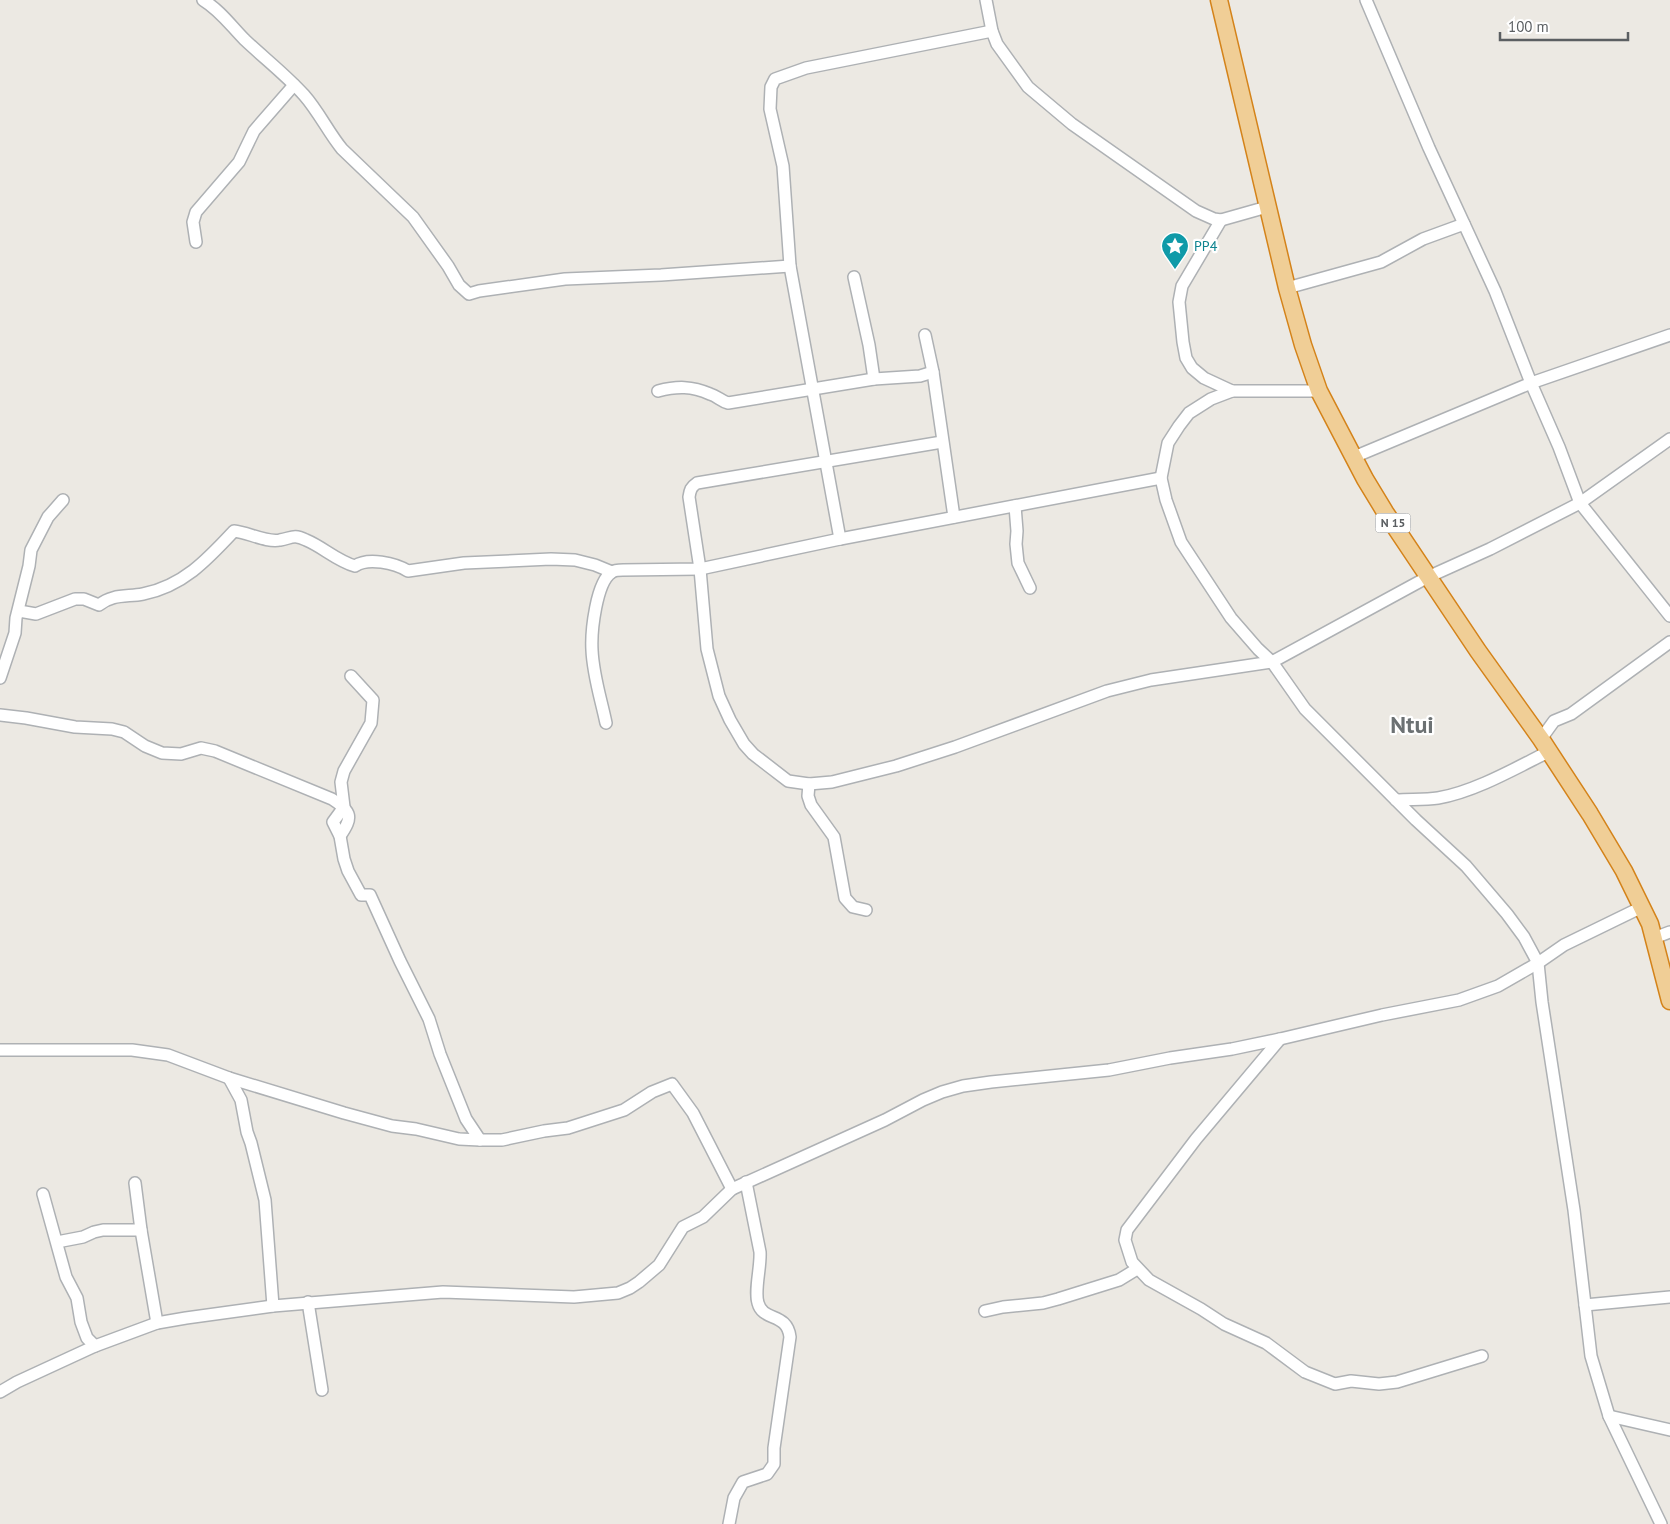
<svg xmlns="http://www.w3.org/2000/svg" width="1670" height="1524" font-family="'PT Sans',sans-serif">
<style>
.lines{fill:none;stroke-linecap:round;stroke-linejoin:round}
.minor-casing{stroke:#aeb1b4;stroke-width:14}
.highway-casing{stroke:#d4831a;stroke-width:19}
.minor{stroke:#fff;stroke-width:11}
.highway{stroke:#f0ce96;stroke-width:16}
.labels{text-anchor:middle;stroke-width:4.5;stroke-linejoin:round;paint-order:stroke}
.shield{fill:#fff;stroke:#8c8f91;stroke-width:1}
.shield-label{font-size:12px;font-weight:bold;fill:#5b5f62}
.culture-label{font-size:14px;fill:#0d838f;stroke:#fff;text-anchor:start}
.town-label{font-size:24px;font-weight:bold;fill:#6c7173;stroke:#fff}
</style>
<rect width="100%" height="100%" fill="#ece9e3"/>
<g class="lines">
<g class="minor-casing">
<g id="minor">
<path d="M203,0c18,11 28,26 42,40 19,18 41,35 59,55 15,17 24,37 38,54l71,68 35,49 11,19 10,9 10,-3 86,-12 96,-4 129,-9"/>
<polyline points="986,0 992,31 997,44 1028,87 1072,124 1196,211 1214,219 1221,220 1267,207"/>
<polyline points="1366,0 1429,148 1495,291 1531,383 1559,447 1580,503 1670,616"/>
<polyline points="1221,220 1182,286 1179,302 1183,342 1186,358 1192,368 1204,378 1232,391"/>
<polyline points="196,242 193,222 196,212 239,162 254,131 294,85"/>
<polyline points="854,277 869,345 874,379"/>
<polyline points="1287,288 1381,262 1423,239 1464,224"/>
<polyline points="925,335 933,372 954,517"/>
<path d="M658,391c19,-5 34,-5 52,3 7,2 11,7 18,9l146,-24 46,-3 13,-4"/>
<polyline points="1319,391 1232,391 1211,399 1189,413 1179,426 1168,443 1161,478 1166,500 1181,542 1231,618 1258,649 1272,662 1305,709 1416,820 1466,866 1507,914 1524,937 1538,963 1542,1002 1574,1210 1591,1356 1609,1416 1661,1524"/>
<path d="M942,442l-245,41c-6,4 -7,7 -8,14l11,72 7,80 12,47 11,24 14,24 9,10 35,27 21,3 23,-2 64,-16 59,-19 152,-56 44,-11 121,-18 156,-85 62,-28 90,-46 90,-64"/>
<polyline points="1354,457 1531,383 1670,335"/>
<polyline points="1015,506 1017,531 1016,544 1018,563 1030,588"/>
<polyline points="840,539 790,266 783,166 770,109 771,87 775,79 806,68 992,31"/>
<path d="M19,611l17,3 39,-15h9l15,6c13,-11 28,-8 44,-11 40,-8 64,-34 91,-63 13,1 33,12 46,9 12,-2 13,-6 26,0 17,7 31,21 49,26 13,-9 40,-3 53,5l56,-8 87,-4 24,1 20,5 17,7"/>
<polyline points="351,676 373,700 371,723 344,771 341,782 344,807 333,822 340,836 344,859 348,871 361,895 370,895 400,961 429,1019 440,1054 466,1119 480,1140"/>
<polyline points="0,678 15,633 16,618 29,566 31,550 48,517 63,500"/>
<path d="M0,715l26,3 49,9 37,2 12,3 21,14 17,7 19,1 20,-6 14,3 117,48c20,13 21,18 8,37"/>
<path d="M606,723c-5,-24 -13,-48 -14,-73 -1,-18 4,-68 20,-78 3,-2 8,-2 11,-2l77,-1 140,-30 321,-61"/>
<polyline points="1541,739 1554,721 1571,714 1670,642"/>
<polyline points="809,784 808,796 811,805 834,837 845,898 853,907 866,910"/>
<path d="M1396,800c14,-1 29,0 42,-2 36,-6 78,-30 110,-46"/>
<polyline points="1654,938 1670,932"/>
<polyline points="1280,1039 1196,1139 1127,1230 1125,1240 1132,1262 1149,1280 1201,1309 1224,1324 1266,1343 1305,1372 1335,1384 1351,1381 1379,1384 1397,1382 1482,1356"/>
<polyline points="0,1050 132,1050 168,1055 229,1078 344,1113 392,1126 416,1129 459,1139 480,1140 502,1140 544,1131 568,1128 624,1110 652,1092 672,1084 693,1113 732,1189"/>
<polyline points="229,1078 241,1100 247,1132 251,1143 265,1200 273,1306"/>
<polyline points="135,1183 141,1230 157,1323"/>
<polyline points="43,1194 66,1277 77,1298 81,1322 87,1338 95,1346"/>
<polyline points="57,1242 83,1237 94,1232 103,1230 141,1230"/>
<polyline points="308,1302 322,1390"/>
<polyline points="1585,1305 1670,1297"/>
<polyline points="985,1311 1003,1307 1043,1303 1058,1299 1119,1280 1137,1269"/>
<polyline points="0,1392 17,1382 95,1346 157,1323 186,1318 273,1306 443,1292 574,1297 618,1293 630,1288 639,1282 659,1265 683,1227 703,1217 732,1189 885,1120 923,1100 942,1092 963,1086 991,1082 1109,1070 1170,1058 1232,1049 1280,1039 1382,1015 1459,1000 1498,986 1538,963 1564,945 1642,907"/>
<polyline points="1609,1416 1670,1430"/>
<path d="M729,1524l5,-26 9,-16 24,-8 7,-10v-16l16,-111c-3,-25 -27,-15 -32,-34 -4,-12 3,-36 2,-51l-14,-70"/>
</g>
</g>
<g class="highway-casing">
<polyline id="highway" points="1219,0 1287,288 1303,345 1319,391 1365,479 1385,512 1478,651 1541,739 1590,814 1624,871 1650,924 1670,1001"/>
</g>
<use href="#minor" class="minor"/>
<use href="#highway" class="highway"/>
</g>
<defs>
<g id="sight-pin" transform="scale(1.4375)"><path d="M0 17L-7.5 6A9.5 9.5 0 1 1 7.5 6Z" fill="#0f9aa8" stroke="#fff"/><path d="M0-6L1.8-2.2L6-1.7L2.9 1.2L3.7 5.4L0 3.3L-3.7 5.4L-2.9 1.2L-6-1.7L-1.8-2.2Z" fill="#fff"/></g>
</defs>
<g fill-rule="evenodd">
<use href="#sight-pin" x="1175" y="246"/>
</g>
<g class="labels">
<rect class="shield" x="1375.5" y="513.5" width="35" height="19" rx="4"/>
<g class="shield-label">
<text x="1393" y="527">N 15</text>
</g>
<g class="culture-label">
<text x="1194" y="251">PP4</text>
</g>
<g class="town-label">
<text x="1412" y="733">Ntui</text>
</g>
</g>
<path d="M1500 32v8h128v-8" fill="none" stroke="#5b5f62" stroke-width="2.5"/>
<text x="1508" y="32" font-size="15" fill="#5b5f62" stroke="#ffffff" stroke-width="4" paint-order="stroke">100 m</text>
</svg>
